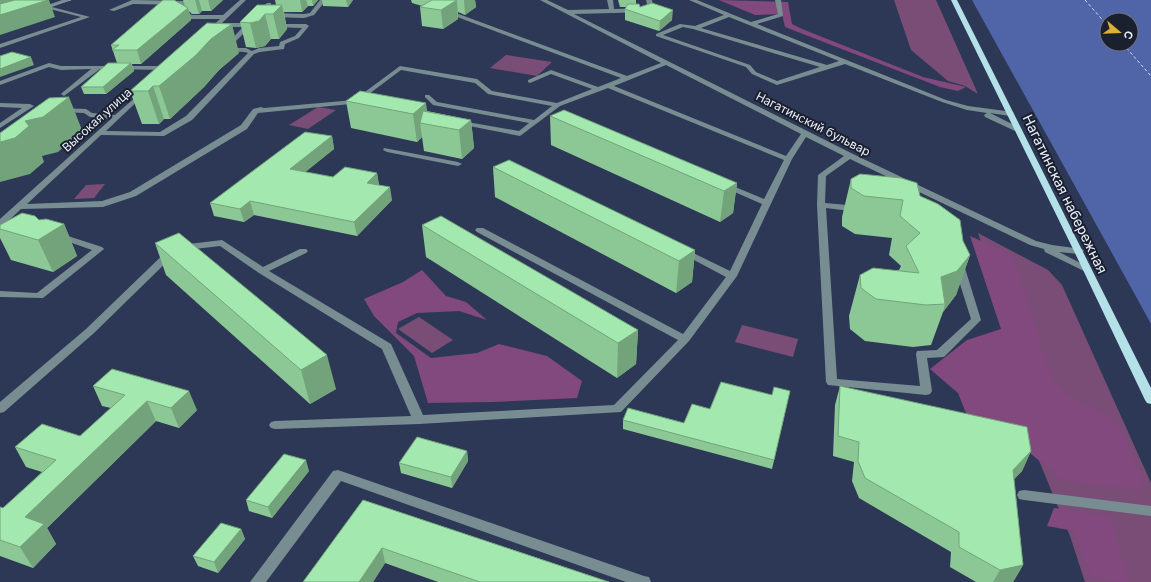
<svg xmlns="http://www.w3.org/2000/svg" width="1151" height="582" font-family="Inter,sans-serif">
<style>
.green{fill:#7a4d77}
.forest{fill:#81497e}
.water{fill:#5065a7;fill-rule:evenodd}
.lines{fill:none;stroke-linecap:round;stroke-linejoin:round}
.ferry{stroke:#d8dff2;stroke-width:1;stroke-dasharray:3 2.5;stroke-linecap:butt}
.minor{fill:#788d91;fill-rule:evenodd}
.major{fill:#b4e0e8;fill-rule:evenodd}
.tram{stroke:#8a92a9;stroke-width:1}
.wall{fill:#8cc896}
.shaded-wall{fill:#72a37a}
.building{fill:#a3e9af;stroke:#72a37a}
.labels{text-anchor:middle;stroke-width:4;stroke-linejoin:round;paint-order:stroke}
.far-street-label{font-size:12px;fill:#e8eefe;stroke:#1b202e}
.street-label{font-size:14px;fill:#e8eefe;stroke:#1b202e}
</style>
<rect width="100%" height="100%" fill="#2d3856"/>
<g class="green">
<polygon points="894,0 936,0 978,94 965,86 948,81 911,50"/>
<polygon points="506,55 552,62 537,76 490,68"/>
<polygon points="318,107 336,110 308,129 289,125"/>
<polygon points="105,184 94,198 74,199 86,185"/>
<polygon points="978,233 1048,270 1062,285 1151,483 1151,582 1085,582 1070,536 1012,395 1024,370"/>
<polygon points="419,317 453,340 432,353 398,329"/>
<polygon points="742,325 798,339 793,357 735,342"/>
</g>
<g class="forest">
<polygon points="719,0 788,2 792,24 802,29 923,77 966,87 958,91 940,87 785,27 782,14 755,15"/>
<polygon points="970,236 1013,255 1052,380 1069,397 1112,418 1123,432 1145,483 1137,490 1062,480 1018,443 973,431 958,393 930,369 967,340 1001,329"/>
<polygon points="422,270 446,296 466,302 487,320 459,311 417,313 398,322 396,333 431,358 477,353 499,344 547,356 582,381 577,398 493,402 428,403 414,356 374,316 364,299 403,282"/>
<polygon points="1054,508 1109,515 1130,582 1118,582 1091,577 1074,531 1047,526"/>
</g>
<path class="water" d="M972,0h179v324l-12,-22zM1107,20h24v24h-24z"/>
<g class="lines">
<g class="ferry">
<polyline points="1085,0 1107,25"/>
<polyline points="1123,44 1151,76"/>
</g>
<g class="minor">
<polygon points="62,0 71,0 52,7 90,17 0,48 0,44 81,17 42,7"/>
<path d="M132,0l56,1 3,2 -8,7 9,5h31l17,-15h6l-24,23h24l21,-20h4v2l-18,18 3,2 -1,1 -5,1 -21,21h17l6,3 7,-3 20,-2 1,-4 15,-6 7,-8 -29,-1 -3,-2 1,-1h35l3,2 -10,12 -14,6 -1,5 -24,3 -6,2 -62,66 -28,16 -63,-1 -74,69 75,-3 28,-9 111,-67 12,-16 8,-2 3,1 90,-8 46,-34 77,13 15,12 65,12 35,-14 -41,-15 -21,9 -2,-1v-2l23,-10 47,17 23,-9 -188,-70 -3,-8h6l1,6 190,70 34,-13 -121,-63h7l21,10 41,-1 -2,-9h6l1,9 34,-1 -2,-8h6l2,10 -3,2 -77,2 279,140 183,87 16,4 30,4 2,2 -5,3 -20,-2 33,17 -2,2h-6l-39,-19 -1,-3 -14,-4 -180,-86 -24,17 -1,27 33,3 4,3 -4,3 -32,-4 11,171 83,7 -4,-32 1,-3 20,-1 34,-31 -17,-54 2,-2h6l2,2 17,55 -37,37 -17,1 5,33 -2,3 -4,1 -98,-10 -2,-3 -9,-177 1,-30 26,-19 -38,-19 -14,22 -55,117 -48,65 -68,71 -202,12 -144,5 -4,-1 -2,-3 2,-3 4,-1 136,-5 -29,-67 -123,-76 -39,-27 -42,5 -84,82 -90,79 -4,1v-11l86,-73 86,-83 50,-6 41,27 37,-18h6l2,2 -2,2 -37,18 122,73 32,71 191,-10 64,-65 -201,-108 -2,-2 2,-2h6l200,106 43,-57 -49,-26 2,-2h6l45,22 32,-67 -41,-18 4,-3 3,1 36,15 20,-39 -176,-72 -48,18 -40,30 -61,-12 -4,-2 1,-2 63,11 10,-8 -96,-18 -8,-8v-2h4l8,7 97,18 18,-14 -64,-12 -13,-11 -74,-13 -40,30 2,2 -2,1 -103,10 -11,16 -111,67 -33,11 -82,2 -18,17 -3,1v-8l111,-100 -21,-2 -6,-4 -24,-1h-3v-4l29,1 6,4 23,2 29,-25 2,1v2l-40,38 54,1 26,-16 62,-63c-8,-3 -17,1 -24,-3l2,-2 -2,-1 1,-1 18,-19h-25l-8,7h-4v-2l14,-13h-29l-15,-9 7,-5 -50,-1 -19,7 -5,-1zM666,65l135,69 -15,22 -172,-70z"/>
<polygon points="320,0 326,0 314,15 304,18 272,17 269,15 272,13 304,14 310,13"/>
<path d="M689,0h8l54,22 27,-8 -3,-14h6l2,16 -26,8 189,76 22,6 45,6 1,2 -4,2 -20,-3 32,16 -1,2h-6l-30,-14 -1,-2 3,-2 -20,-3 -25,-8 -97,-38 -68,21 -25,-11 -6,-7 -90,-31v-2l24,-10 15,2 29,-11zM729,17l110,44 -12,4 -126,-37zM683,27l10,2 127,38 -43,14 -21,-9 -6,-7 -87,-30z"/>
<polygon points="49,63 61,66 170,66 173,68 170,70 100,69 64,96 61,94 62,93 91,69 61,70 49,67 0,85 0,81"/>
<polygon points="0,103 30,104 34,106 0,128 0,123 22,108 0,107"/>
<polygon points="384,148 458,162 462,164 458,166 387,152 383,150"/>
<polygon points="68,236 102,247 104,249 43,298 0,297 0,291 37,293 92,250 69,242 63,247 57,247 55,245"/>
<polygon points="338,470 644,576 649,577 651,582 626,582 341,481 266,582 250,582 333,471"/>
<polygon points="1024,490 1151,506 1151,516 1024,500 1019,499 1017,495 1019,491"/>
</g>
<polygon class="major" points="951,0 957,0 1151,388 1151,404 1147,403 1145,400 1074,251"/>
<polyline class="tram" points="40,9 71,0"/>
</g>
<g class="wall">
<polygon points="183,0 223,0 211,11 202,11 199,14 192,14 189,11 191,20 141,64 132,64 134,71 106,94 84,94 81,87 117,63 111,45 177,2 185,6"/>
<polygon points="275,0 318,0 313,6 308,6 302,12 284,12 287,29 279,39 271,39 265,46 256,48 246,47 240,22 276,5"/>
<polygon points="322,0 353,0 348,7 323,6"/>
<polygon points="411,0 475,0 476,7 465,15 458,12 458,19 443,29 422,26 420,7 422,6 412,3"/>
<polygon points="618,0 636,0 636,4 640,7 672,20 659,31 625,20 625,9 627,7 620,7"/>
<polygon points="239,53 219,70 204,87 170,119 164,119 159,124 142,124 130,91"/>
<polygon points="346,101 427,111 471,120 474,148 462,159 424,151 422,137 417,142 351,128"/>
<polygon points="550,116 737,183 733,213 720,222 551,145"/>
<polygon points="332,136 334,149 305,172 333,177 377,173 379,185 392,200 357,236 254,215 244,222 214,216 210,203"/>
<polygon points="493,167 695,250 692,282 676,293 495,197"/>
<polygon points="851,179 920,196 963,241 970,255 956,295 943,312 931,345 913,347 865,341 850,329 849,316 860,275 899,270 901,266 889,255 892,238 855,234 842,226 842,217"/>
<polygon points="39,220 64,224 77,256 53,272 11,260 0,238 0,225"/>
<polygon points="422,225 638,330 636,364 617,378 426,257"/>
<polygon points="155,243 336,389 310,404 166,275"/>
<polygon points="93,386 197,410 179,428 156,421 47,528 56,544 33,568 0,556 0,507 3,508 42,472 26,467 15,447 80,436 111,408 102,406"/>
<polygon points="840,386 1031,451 1022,471 1014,479 1023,565 1013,582 976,582 950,567 951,552 859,498 852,481 854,462 833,456 835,405"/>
<polygon points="790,391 772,469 623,429 623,420 684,423 710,409"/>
<polygon points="467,451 468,461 452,488 401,473 399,463"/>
<polygon points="309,471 272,518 249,511 246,500"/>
<polygon points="363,500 609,582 438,582 385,563 373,582 303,582"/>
<polygon points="241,529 245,539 218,573 198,566 193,556"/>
</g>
<g class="shaded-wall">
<polygon points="0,0 49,0 55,17 0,35"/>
<polygon points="195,0 199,0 202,11 199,14"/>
<polygon points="208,0 223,0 211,11"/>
<polygon points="300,0 306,0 308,6 302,12"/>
<polygon points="312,0 318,0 313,6"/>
<polygon points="346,0 353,0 348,7"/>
<polygon points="457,0 458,19 443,29 441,10"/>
<polygon points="464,0 475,0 476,7 465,15"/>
<polygon points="282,5 287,29 279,39 273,14"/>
<polygon points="188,8 191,20 141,64 137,50"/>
<polygon points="673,10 672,20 659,31 660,21"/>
<polygon points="265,14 271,39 265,46 256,48 250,23"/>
<polygon points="232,24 239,53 219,70 204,87 170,119 159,86 211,39"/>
<polygon points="31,57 34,65 0,77 0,69"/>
<polygon points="131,63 134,71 106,94 103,87"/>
<polygon points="153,86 164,119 159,124 148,91"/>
<polygon points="69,97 82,130 58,152 42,156 44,162 30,174 0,182 0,142 25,121"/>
<polygon points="426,103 429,124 420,123 422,137 417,142 413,114"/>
<polygon points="471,120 474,148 462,159 459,130"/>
<polygon points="332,136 334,149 293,182 290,169"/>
<polygon points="377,173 379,186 367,183"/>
<polygon points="737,183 733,213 720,222 724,191"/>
<polygon points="390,187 392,200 357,236 354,222"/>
<polygon points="250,201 254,215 244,222 240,209"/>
<polygon points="64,224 77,256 53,272 38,240"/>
<polygon points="695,250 692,282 676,293 679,261"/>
<polygon points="970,255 956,295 943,312 945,304 941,277"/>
<polygon points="638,330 636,364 617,378 618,343"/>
<polygon points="327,355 336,389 310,404 301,370"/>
<polygon points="189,391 197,410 179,428 171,408"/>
<polygon points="147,401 156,421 47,528 56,544 33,568 20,547 25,517"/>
<polygon points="467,451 468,461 452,488 451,477"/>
<polygon points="1031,451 1022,471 1004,490 1013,470"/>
<polygon points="306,460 309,471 272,518 268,507"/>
<polygon points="241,529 245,539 218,573 214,562"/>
<polygon points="382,548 385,563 373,582 359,582"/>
<polygon points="1023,565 1013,582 993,582 1000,570"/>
</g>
<g class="building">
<polygon points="15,0 48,0 0,15 0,4"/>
<polygon points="163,0 174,0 188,8 137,50 112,50 119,45 111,45"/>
<polygon points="432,0 457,0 441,10 420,7"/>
<polygon points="652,3 673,10 660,21 625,9 628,4 639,4 640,7"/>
<polygon points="257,5 282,5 273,14 265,14 259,21 250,23 240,22"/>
<polygon points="207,23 232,24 211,39 195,56 159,86 153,86 148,91 130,91"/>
<polygon points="12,52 31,57 0,69 0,56"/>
<polygon points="108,63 131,63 103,87 81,87"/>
<polygon points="360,91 426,103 413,114 346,101"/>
<polygon points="69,97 43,117 25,121 29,126 15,138 0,142 0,133 49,98"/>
<polygon points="564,110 737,183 724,191 550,116"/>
<polygon points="423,111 471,120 459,130 420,123"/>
<polygon points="305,132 332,136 290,169 333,177 345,167 377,173 367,183 390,187 354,222 250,201 240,209 210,203"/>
<polygon points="509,160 695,250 679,261 493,167"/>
<polygon points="860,174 901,178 917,183 920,196 938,204 960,220 963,241 970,255 957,271 941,277 945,304 926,305 876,299 861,288 860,275 873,268 919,273 906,246 920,233 900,216 903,200 864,196 851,188 851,179"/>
<polygon points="22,213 35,216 39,220 46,219 64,224 38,240 0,229 0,225"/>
<polygon points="441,216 638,330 618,343 422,225"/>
<polygon points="179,233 327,355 301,370 155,243"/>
<polygon points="112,369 189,391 171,408 147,401 25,517 44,524 20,547 0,540 0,507 3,508 56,460 15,447 42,424 80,436 125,395 93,386"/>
<polygon points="721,382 772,395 774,387 790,391 774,460 623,420 628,408 684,423 692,404 710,409"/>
<polygon points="840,386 1027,427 1031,451 1013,470 1023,565 1000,570 959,547 959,532 865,478 858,461 859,442 838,436"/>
<polygon points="417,437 467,451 451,477 399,463"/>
<polygon points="284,454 306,460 268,507 246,500"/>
<polygon points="363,500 609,582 480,582 382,548 359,582 303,582"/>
<polygon points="221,523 241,529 214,562 193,556"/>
</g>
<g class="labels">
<g class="far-street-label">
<text transform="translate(97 120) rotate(-42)" y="4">Высокая улица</text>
<text transform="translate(813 124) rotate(27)" y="4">Нагатинский бульвар</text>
</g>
<g class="street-label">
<text transform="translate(1065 194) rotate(64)" y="5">Нагатинская набережная</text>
</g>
</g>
<g transform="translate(1119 32) rotate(109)"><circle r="19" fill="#1b202e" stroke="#6d7281"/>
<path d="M0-3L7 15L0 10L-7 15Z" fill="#dcb233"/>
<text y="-6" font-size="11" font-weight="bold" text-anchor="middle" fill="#e8eefe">С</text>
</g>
</svg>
